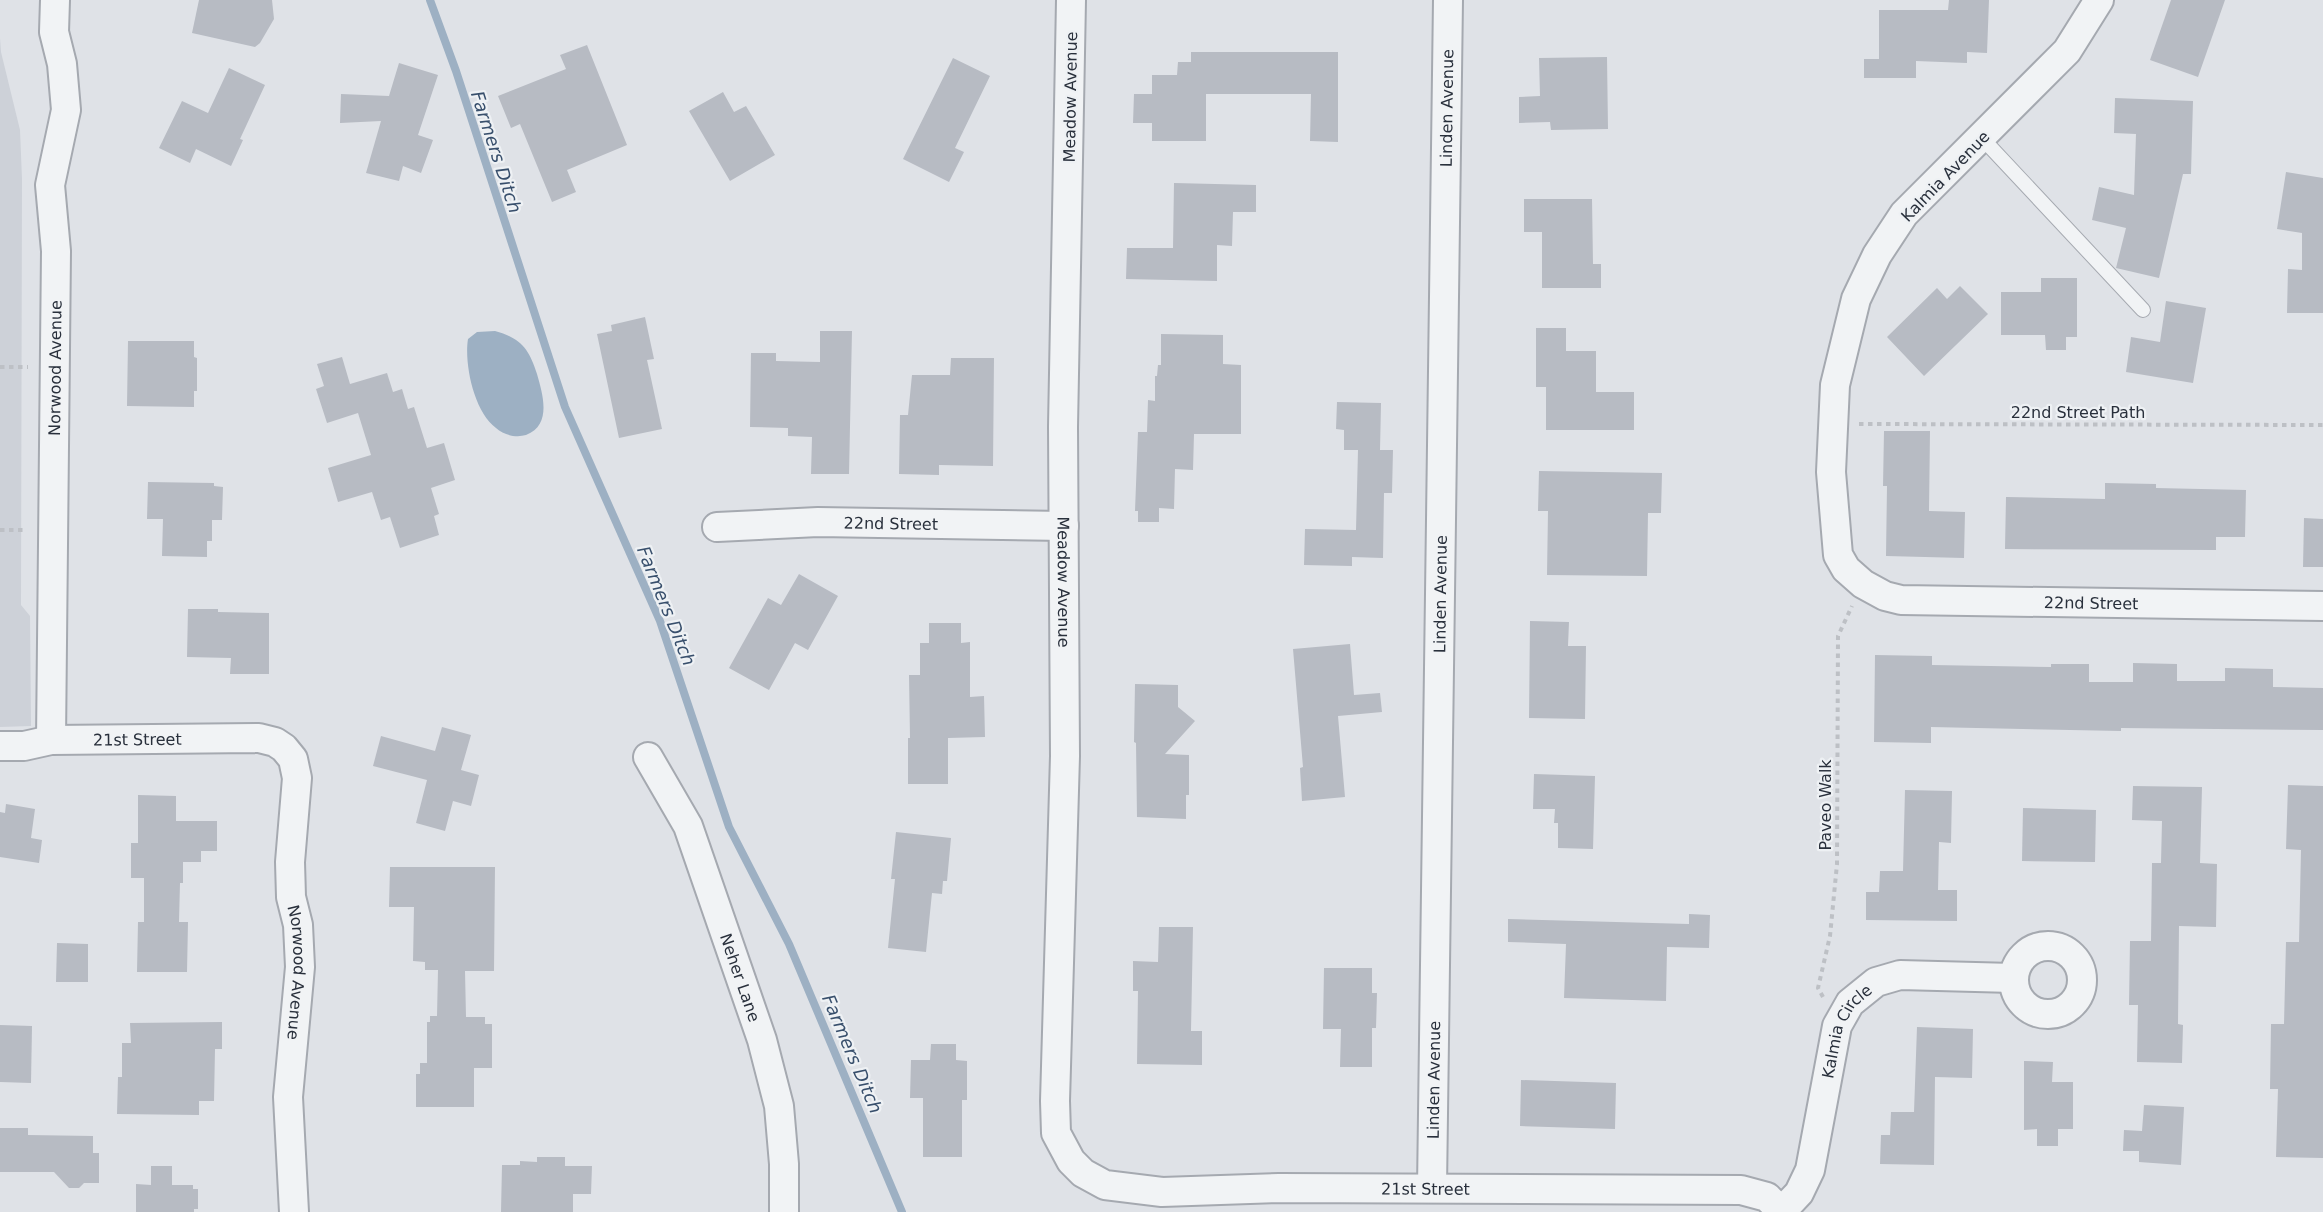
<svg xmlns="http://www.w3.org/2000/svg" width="2323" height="1212" font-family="'DejaVu Sans',sans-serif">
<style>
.built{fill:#cdd1d8}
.water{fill:#9db0c3}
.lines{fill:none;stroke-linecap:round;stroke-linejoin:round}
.stream{stroke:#9db0c3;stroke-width:8}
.building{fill:#b7bbc3}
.lane-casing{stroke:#a5a9b0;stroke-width:16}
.street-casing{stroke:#a5a9b0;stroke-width:32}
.path{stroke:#bdc0c5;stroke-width:4;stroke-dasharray:4.5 4.5;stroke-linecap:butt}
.lane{stroke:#f1f3f5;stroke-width:14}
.street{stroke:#f1f3f5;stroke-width:28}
.labels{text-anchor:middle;stroke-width:4.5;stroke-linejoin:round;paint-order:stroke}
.street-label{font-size:16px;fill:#29303c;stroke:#eef1f4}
.water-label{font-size:18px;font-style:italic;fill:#384f6c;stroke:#eef1f4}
</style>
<rect width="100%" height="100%" fill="#dfe2e7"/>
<polygon class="built" points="0,38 1,52 20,130 22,179 21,605 30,616 31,726 0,727"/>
<path class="water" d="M495,331c26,7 34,18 42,43 6,21 15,51 -11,61 -10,3 -22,0 -30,-7 -22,-16 -32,-64 -28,-89l9,-7z"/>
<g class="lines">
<polyline class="stream" points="430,0 456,71 565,407 660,621 729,827 789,944 902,1212"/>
</g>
<g class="building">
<polygon points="199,0 272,0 274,19 260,43 255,47 192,33"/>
<polygon points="1949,0 1989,0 1987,53 1967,52 1967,63 1916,61 1916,78 1864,78 1864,59 1879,59 1879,10 1948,10"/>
<polygon points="2171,0 2225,0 2198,77 2150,60"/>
<polygon points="587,45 627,145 567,170 576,192 552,202 520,124 511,128 498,96 566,69 560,55"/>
<polygon points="1191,52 1338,52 1338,142 1310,141 1311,94 1206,94 1206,141 1152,141 1152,123 1133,123 1134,94 1152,94 1152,75 1177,75 1178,62 1191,62"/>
<polygon points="1607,57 1608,129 1551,130 1550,122 1519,123 1519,97 1540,96 1539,58"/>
<polygon points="953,58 990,76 955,148 964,152 949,182 903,159"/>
<polygon points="399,63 438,75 418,135 433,140 421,173 403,166 399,181 366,173 381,121 340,123 341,94 389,96"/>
<polygon points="229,68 265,85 240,139 243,140 231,166 196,149 190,163 159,148 182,101 208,113"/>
<polygon points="723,92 734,112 746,106 775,155 730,181 689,111"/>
<polygon points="2115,98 2193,101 2191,174 2183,174 2159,278 2116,268 2126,228 2092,220 2099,187 2134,195 2136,134 2114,133"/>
<polygon points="2286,172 2323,178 2323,313 2287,313 2288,269 2302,270 2302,233 2277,229"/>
<polygon points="1174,183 1256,185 1256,212 1233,212 1232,246 1217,245 1217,281 1126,279 1127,248 1173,248"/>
<polygon points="1524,199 1592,199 1593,264 1601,264 1601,288 1542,288 1542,232 1524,232"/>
<polygon points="2041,278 2077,278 2077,337 2066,337 2066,350 2046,350 2045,335 2001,335 2001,292 2041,292"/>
<polygon points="1960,286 1988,314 1924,376 1887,337 1937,288 1947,299"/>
<polygon points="2166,301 2206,308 2193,383 2126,372 2131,337 2160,342"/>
<polygon points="645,317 654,359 647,360 662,429 619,438 597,334 612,331 611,325"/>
<polygon points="1536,328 1566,328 1566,351 1596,351 1596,392 1634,392 1634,430 1546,430 1546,387 1536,387"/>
<polygon points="820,331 852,331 849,474 811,474 812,437 788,436 788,428 750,427 751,353 776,353 776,361 820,362"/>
<polygon points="1161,334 1223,335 1223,364 1241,365 1241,434 1194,434 1193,470 1175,469 1174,509 1159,508 1159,522 1138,522 1138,511 1135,511 1138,432 1147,432 1148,400 1155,401 1155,376 1157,376 1158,365 1161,365"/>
<polygon points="128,341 194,341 194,357 197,358 197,391 194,391 194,407 127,406"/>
<polygon points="342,357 350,384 387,373 393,392 402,389 408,409 414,407 427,448 444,443 455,480 431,488 439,514 434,516 439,535 400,548 390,517 381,520 372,492 338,502 328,468 371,455 358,413 327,423 316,389 324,386 317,364"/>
<polygon points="951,358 994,358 993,466 939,465 939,475 899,474 900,415 908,415 912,375 950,375"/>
<polygon points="1337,402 1381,403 1380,450 1393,450 1392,493 1384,493 1383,558 1352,557 1352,566 1304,565 1305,529 1356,530 1358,450 1344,450 1344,430 1336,429"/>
<polygon points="1884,431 1930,431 1929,511 1965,512 1964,558 1886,556 1887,486 1883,486"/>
<polygon points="1539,471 1662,473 1661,513 1648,513 1647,576 1547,575 1548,511 1538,511"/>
<polygon points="148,482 214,483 214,486 223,487 222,520 212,520 212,541 207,541 207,557 162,556 163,519 147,519"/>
<polygon points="2105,483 2156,484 2156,488 2246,490 2245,537 2216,537 2216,550 2005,549 2006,497 2105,499"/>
<polygon points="2304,518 2323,519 2323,567 2303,567"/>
<polygon points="799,574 838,596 808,650 795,643 769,690 729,668 768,598 781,605"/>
<polygon points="188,609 218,609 218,612 269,613 269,674 230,674 231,658 187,657"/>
<polygon points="1530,621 1569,622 1568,646 1586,646 1585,719 1529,718"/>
<polygon points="929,623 961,623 961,643 970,642 970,697 984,696 985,737 948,738 948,784 908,784 908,738 910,738 909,675 920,675 920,643 929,643"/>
<polygon points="1350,644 1354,695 1380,693 1382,712 1338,716 1345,797 1302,801 1300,768 1303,767 1293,649"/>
<polygon points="1875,655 1932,656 1932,665 2051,667 2051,664 2089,664 2089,682 2133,682 2133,663 2177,664 2177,681 2225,681 2225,668 2273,669 2273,687 2323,688 2323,730 2121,728 2121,731 1931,727 1931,743 1874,742"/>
<polygon points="1135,684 1178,685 1178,707 1195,721 1165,754 1189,755 1189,795 1186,795 1186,819 1137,817 1136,743 1134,742"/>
<polygon points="442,727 471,735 461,770 479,775 471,806 453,801 445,831 416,823 427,780 373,766 381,736 435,751"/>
<polygon points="1534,774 1595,776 1593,849 1558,848 1558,823 1554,823 1555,809 1533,809"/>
<polygon points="2288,785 2323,786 2323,1158 2276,1157 2278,1089 2270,1089 2271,1024 2284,1024 2286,942 2299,942 2301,850 2286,849"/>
<polygon points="2133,786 2202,787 2200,863 2217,864 2216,927 2179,926 2178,1024 2183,1025 2182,1063 2137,1062 2138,1005 2129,1005 2130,941 2151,941 2152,863 2161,863 2162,821 2132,820"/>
<polygon points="1905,790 1952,791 1951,843 1939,842 1938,890 1957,890 1957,921 1866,920 1866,892 1879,892 1880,871 1903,871"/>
<polygon points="138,795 176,796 176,821 217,821 217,851 201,851 201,862 183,862 183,883 180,883 179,922 188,922 187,972 137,972 138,922 144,922 144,878 131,878 131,843 138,843"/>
<polygon points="6,804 35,809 31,838 42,840 39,863 0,857 0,812 5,813"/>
<polygon points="2023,808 2096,810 2095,862 2022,861"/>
<polygon points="896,832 951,838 947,881 943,881 942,894 932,893 926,952 888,948 895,879 891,879"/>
<polygon points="390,867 495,867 494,971 465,971 466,1017 485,1017 485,1024 492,1024 492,1068 474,1068 474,1107 416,1107 416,1074 420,1074 420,1063 427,1063 427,1022 430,1022 430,1016 437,1016 438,970 425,970 425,962 413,961 414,907 389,907"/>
<polygon points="1689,914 1710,915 1709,948 1667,947 1666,1001 1564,998 1566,944 1508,942 1508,919 1689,924"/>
<polygon points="1159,927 1193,927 1191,1031 1202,1031 1202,1065 1137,1064 1138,991 1133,991 1133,961 1158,962"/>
<polygon points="57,943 88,944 88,982 56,982"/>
<polygon points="1324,968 1372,968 1372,993 1377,993 1376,1028 1372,1028 1372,1067 1340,1067 1341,1029 1323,1029"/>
<polygon points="222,1022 222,1049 215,1049 214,1101 199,1101 199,1115 117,1114 118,1077 122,1077 122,1043 131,1043 130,1023"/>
<polygon points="0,1025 32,1026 31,1083 0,1082"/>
<polygon points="1917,1027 1973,1029 1972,1078 1935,1077 1934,1165 1880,1164 1881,1135 1890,1135 1891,1112 1914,1112"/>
<polygon points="931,1044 956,1044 956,1060 967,1061 967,1100 962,1100 962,1157 923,1157 923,1098 910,1098 911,1060 930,1060"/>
<polygon points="2024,1061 2053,1062 2052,1082 2073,1082 2073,1129 2058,1129 2058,1146 2037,1146 2037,1129 2024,1130"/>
<polygon points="1521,1080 1616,1083 1615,1129 1520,1126"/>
<polygon points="2144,1105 2184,1107 2181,1165 2139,1162 2139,1151 2123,1151 2124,1130 2142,1131"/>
<polygon points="0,1128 28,1128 28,1135 93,1136 93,1153 99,1153 99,1183 84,1183 79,1188 69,1188 54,1172 0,1172"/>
<polygon points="537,1157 565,1157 565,1166 592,1166 591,1194 573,1194 573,1212 501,1212 502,1165 520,1165 520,1161 537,1162"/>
<polygon points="151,1166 172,1166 172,1185 193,1185 193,1189 198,1189 198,1209 194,1209 194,1212 136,1212 136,1184 151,1185"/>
</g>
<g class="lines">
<g class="lane-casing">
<polyline id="lane" points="1981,137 2143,310"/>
</g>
<g class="street-casing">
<g id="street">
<path id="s1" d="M1071,0l-8,427 2,329 -10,345 1,32 15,28 12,12 22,12 57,7 117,-4 462,2 26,7 15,15"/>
<path id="s2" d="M2099,0l-32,51 -163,163 -27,41 -21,44 -21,86 -4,87 7,83 8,14 17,15 22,12 16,4 422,6"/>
<path id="s3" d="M717,527l101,-5 246,4"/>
<path id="s4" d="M51,740l5,-489 -6,-66 16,-75 -4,-46 -8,-32 1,-32"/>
<path id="s5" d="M0,746h24l27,-6 208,-2 16,4 9,6 9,11 4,19 -7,84 1,35 7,28 2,42 -12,130 6,115"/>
<path id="s6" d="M648,757l40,69 74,214 17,66 5,58v48"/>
<circle cx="2048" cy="980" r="34"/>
<path id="s7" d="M1432,1188l16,-1188"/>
<path id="s8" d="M1782,1211l17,-18 11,-23 27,-144 13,-23 26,-21 24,-7 113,3"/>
</g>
</g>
<g class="path">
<polyline points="0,367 28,367"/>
<polyline points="1859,424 2323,425"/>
<polyline points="0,530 26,530"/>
<polyline points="1823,997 1818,988 1830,936 1837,864 1838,636 1852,606"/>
</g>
<use href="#lane" class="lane"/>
<use href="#street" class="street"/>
</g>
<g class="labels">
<g class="street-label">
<text transform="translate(1070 97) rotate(-89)" y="6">Meadow Avenue</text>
<text dy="6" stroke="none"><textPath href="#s7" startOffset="1080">Linden Avenue</textPath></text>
<text transform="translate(1945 176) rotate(-46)" y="6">Kalmia Avenue</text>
<text dy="6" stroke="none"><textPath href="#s4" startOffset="372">Norwood Avenue</textPath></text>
<text x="2078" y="418">22nd Street Path</text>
<text dy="6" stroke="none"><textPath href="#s3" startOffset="174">22nd Street</textPath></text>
<text dy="6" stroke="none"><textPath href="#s1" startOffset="582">Meadow Avenue</textPath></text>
<text dy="6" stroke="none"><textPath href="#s7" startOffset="594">Linden Avenue</textPath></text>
<text dy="6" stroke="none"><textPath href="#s2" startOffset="918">22nd Street</textPath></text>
<text dy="6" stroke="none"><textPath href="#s5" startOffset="138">21st Street</textPath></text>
<text transform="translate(1825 805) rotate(-90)" y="6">Paveo Walk</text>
<text dy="6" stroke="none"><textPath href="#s5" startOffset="516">Norwood Avenue</textPath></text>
<text dy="6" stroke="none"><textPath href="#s6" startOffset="240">Neher Lane</textPath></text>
<text dy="6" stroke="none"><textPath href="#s8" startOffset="196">Kalmia Circle</textPath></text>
<text dy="6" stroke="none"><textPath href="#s7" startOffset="108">Linden Avenue</textPath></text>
<text dy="6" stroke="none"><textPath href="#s1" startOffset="1528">21st Street</textPath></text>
</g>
<g class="water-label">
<text transform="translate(496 152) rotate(72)" y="6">Farmers Ditch</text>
<text transform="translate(666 606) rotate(68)" y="6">Farmers Ditch</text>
<text transform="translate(852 1054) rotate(67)" y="6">Farmers Ditch</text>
</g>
</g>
</svg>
